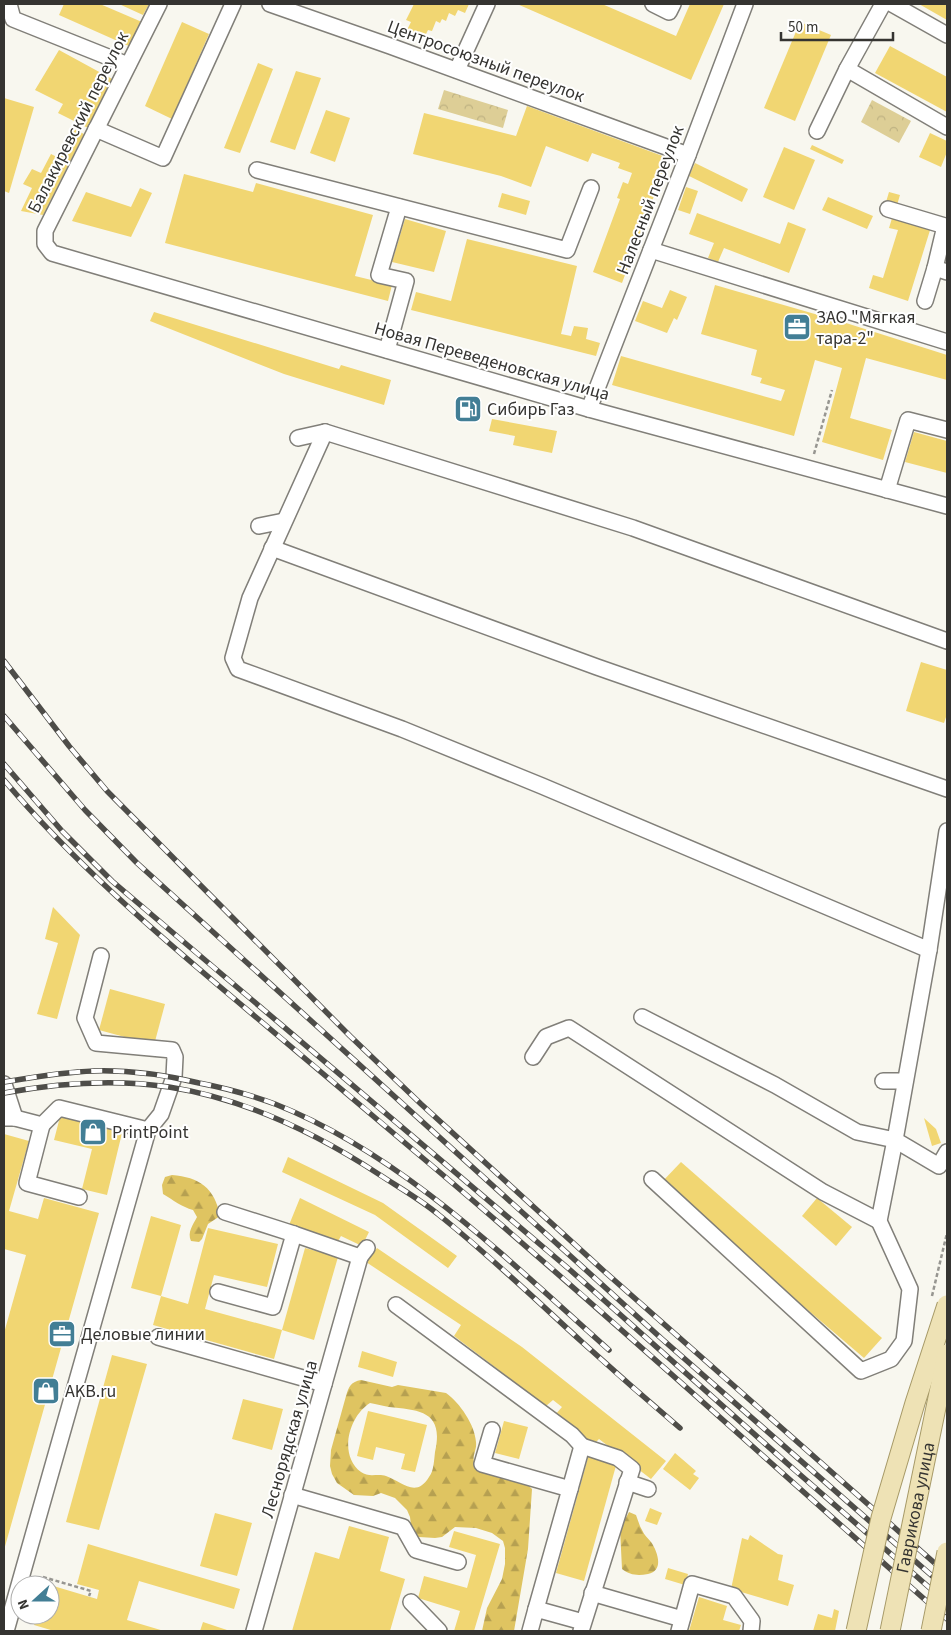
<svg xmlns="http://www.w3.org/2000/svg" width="951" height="1635" font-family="'Source Sans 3',sans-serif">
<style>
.forest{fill:url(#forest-firs);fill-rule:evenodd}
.park{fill:url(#park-crowns)}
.building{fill:#f1d672}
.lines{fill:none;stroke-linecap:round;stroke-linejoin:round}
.minor-casing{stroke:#817f79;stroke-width:18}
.path{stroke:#979691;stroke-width:2.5;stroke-dasharray:4 2.5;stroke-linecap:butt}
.minor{stroke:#fff;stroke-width:15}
.rail-casing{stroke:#4e4d49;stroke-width:5.5}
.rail{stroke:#fff;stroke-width:4;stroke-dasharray:11;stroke-linecap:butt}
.major-bridge-casing{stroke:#a69967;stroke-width:21;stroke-linecap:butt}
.path-bridge{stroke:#979691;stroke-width:2.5;stroke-dasharray:4 2.5;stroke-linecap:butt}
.major-bridge{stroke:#eee2b5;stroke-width:19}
.labels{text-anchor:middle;stroke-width:4;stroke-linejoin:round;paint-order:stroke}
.street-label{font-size:18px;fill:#353431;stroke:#fff}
.poi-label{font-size:18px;fill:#353431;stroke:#fff;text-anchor:start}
</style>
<defs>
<pattern id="forest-firs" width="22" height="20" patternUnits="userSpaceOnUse" patternTransform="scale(1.25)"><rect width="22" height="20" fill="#dfc461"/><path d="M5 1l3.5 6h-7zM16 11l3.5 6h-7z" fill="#b6a051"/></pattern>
<pattern id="park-crowns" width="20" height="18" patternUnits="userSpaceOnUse" patternTransform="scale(1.25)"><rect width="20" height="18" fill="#ddce96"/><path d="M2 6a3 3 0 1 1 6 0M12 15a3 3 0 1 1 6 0" fill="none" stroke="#beb282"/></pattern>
</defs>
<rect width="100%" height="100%" fill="#f8f7ef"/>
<g class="forest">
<path d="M172,1175c27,2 43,13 48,41l-12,8 -6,15 -3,3 -8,-1c-4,-9 2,-16 6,-24l-4,-7c-11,-3 -20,-10 -30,-16l-1,-9 3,-8z"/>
<path d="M361,1380l31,7 6,-2 48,8c14,10 29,32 30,49 1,10 -5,13 -1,23l51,18 6,6 -4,60 -14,82h-32l5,-23 15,-29 3,-15v-16l-2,-7 -11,-8 -16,-5 -21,-1 -13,10 -7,1 -16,-1 -7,-4 -2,-16 -3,-7 -12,-12 -14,-5 -8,3 -19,-1 -17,-12 -5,-9 -2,-8 1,-16 15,-54c3,-10 5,-14 15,-16zM370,1403c7,1 12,3 19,4 32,3 55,5 46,45 -1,8 -1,19 -6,25 -13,22 -28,4 -43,-1 -8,-3 -17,2 -25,-4 -23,-17 -12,-56 9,-69z"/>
<path d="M629,1512l7,3c2,5 3,10 6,15 2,5 6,8 9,12 7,10 13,29 -3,32 -11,2 -18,1 -26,-5l-2,-40z"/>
</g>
<g class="park">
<polygon points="444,90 508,110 503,128 438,109"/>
<polygon points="872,100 911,121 899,143 861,122"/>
</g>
<g class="building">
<polygon points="64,4 100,4 142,22 131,47 59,15"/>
<polygon points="119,4 149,4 143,15"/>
<polygon points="414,4 417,5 418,4 469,4 465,13 458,10 455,16 449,13 446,21 442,19 440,23 436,21 432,31 428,30 424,38 407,30 411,22 406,20"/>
<polygon points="517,4 602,4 676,36 690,4 724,4 691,80"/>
<polygon points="919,4 947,4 947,20"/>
<polygon points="182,22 209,34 172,119 145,106"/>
<polygon points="800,22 831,35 795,121 764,108"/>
<polygon points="890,46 947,77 947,112 875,73"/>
<polygon points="59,50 114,80 88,128 58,113 63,104 35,90"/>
<polygon points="258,63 273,69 240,153 224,148"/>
<polygon points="296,71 321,78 295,150 270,142"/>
<polygon points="4,98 34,107 9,193 4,191"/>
<polygon points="527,106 668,158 622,283 593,272 620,199 617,198 623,182 628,184 632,173 618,168 620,163 592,153 588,162 546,146 531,187 501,176 413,154 424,113 516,136"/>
<polygon points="326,110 350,118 335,162 310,153"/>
<polygon points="72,128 84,134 43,215 21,211 32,188 23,184 32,169 41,173 51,154 57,157"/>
<polygon points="930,133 947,141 947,152 941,167 919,157"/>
<polygon points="812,145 844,160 842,164 810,149"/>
<polygon points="784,147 815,160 794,210 763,197"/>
<polygon points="695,163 748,189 742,202 689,176"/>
<polygon points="184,174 253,192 256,183 373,215 355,276 392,285 388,301 165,243"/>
<polygon points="686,187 698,191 690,214 678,210"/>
<polygon points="140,188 152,193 131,237 72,221 86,192 131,207"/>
<polygon points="889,192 900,195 897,205 886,202"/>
<polygon points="502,193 530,201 526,215 498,207"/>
<polygon points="828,197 873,216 867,229 822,210"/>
<polygon points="697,213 780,244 788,222 806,229 789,273 724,248 718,262 708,258 714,243 689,234"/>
<polygon points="893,215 931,227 908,301 869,288 873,275 883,278 898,230 889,228"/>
<polygon points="405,219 446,231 434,272 392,262"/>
<polygon points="467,239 577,266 561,334 571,336 574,326 588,328 586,339 600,343 596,356 411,310 416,292 451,301"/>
<polygon points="715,285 846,323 947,355 947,380 866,358 850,418 892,430 883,460 822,442 842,368 815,360 794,436 612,385 621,356 781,401 785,390 760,383 762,378 751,375 757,350 701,334"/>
<polygon points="670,290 687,297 677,320 674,318 667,333 635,321 643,301 662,308"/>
<polygon points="154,312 339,369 341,365 391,380 384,405 284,374 150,321"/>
<polygon points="492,419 557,431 552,453 513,445 515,436 489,431"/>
<polygon points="914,432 947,441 947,473 905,462"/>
<polygon points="921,662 947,670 947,714 944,723 906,711"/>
<polygon points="53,907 80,935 57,1019 37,1014 58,943 45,939"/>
<polygon points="110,989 165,1004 154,1045 99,1030"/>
<polygon points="61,1113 123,1129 107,1195 82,1189 92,1149 54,1140"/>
<polygon points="924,1118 936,1129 941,1143 932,1146"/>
<polygon points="4,1134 29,1141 9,1211 38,1219 44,1198 99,1213 4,1550 4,1333 26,1255 4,1249"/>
<polygon points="288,1157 383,1203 457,1256 448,1268 375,1215 282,1172"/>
<polygon points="681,1162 882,1338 864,1358 660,1184"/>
<polygon points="300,1198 369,1232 362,1246 341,1236 337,1243 289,1225"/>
<polygon points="817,1198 852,1227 836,1246 802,1216"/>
<polygon points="151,1216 181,1225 161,1296 188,1304 208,1228 278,1244 267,1287 214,1275 205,1309 282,1330 274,1359 153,1325 161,1296 131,1288"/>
<polygon points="305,1248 338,1257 314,1340 282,1330"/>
<polygon points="377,1248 522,1347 666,1461 651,1479 599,1439 593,1445 555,1415 562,1407 553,1400 546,1406 454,1336 461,1325 366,1262"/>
<polygon points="362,1351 397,1362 393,1377 358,1367"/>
<polygon points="112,1355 147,1364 99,1530 66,1522"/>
<polygon points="243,1399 283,1409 272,1450 232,1439"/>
<polygon points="368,1411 427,1425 415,1472 401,1469 405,1454 376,1447 373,1460 357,1456"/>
<polygon points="504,1421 528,1427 519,1459 495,1453"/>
<polygon points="675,1453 696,1471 693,1474 699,1478 690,1490 663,1469"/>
<polygon points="589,1454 617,1462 584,1581 556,1573"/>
<polygon points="650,1508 662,1513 657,1525 645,1521"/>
<polygon points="215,1513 252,1523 237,1576 200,1566"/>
<polygon points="349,1526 389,1537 380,1571 405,1579 390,1631 292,1631 315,1552 339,1559"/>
<polygon points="454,1531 500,1544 474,1631 454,1631 460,1611 418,1598 424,1576 467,1588 476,1555 449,1547"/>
<polygon points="750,1535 778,1554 783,1555 778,1580 794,1585 788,1606 731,1589 742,1538 748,1540"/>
<polygon points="88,1544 240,1589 234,1609 139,1581 127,1620 164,1631 54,1631 34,1625 37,1615 50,1615 50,1585 97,1599 99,1590 77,1584"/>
<polygon points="668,1568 688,1574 685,1585 665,1579"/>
<polygon points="699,1597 727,1606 723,1620 741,1625 739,1631 689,1631"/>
<polygon points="834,1609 839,1611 835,1631 813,1631 818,1614 832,1618"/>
<polygon points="203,1622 227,1630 227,1631 200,1631"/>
</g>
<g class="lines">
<g class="minor-casing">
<g id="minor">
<polyline points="9,4 13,19 128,65"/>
<polyline points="159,4 45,231 45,244 52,253 589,409 947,506"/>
<polyline points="270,4 390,46 688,155"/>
<polyline points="653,4 669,12 673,4"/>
<polyline points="883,4 847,69 947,127"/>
<polyline points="892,4 947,35"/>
<polyline points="457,70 487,4"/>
<polyline points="96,129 163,158 233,4"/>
<polyline points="817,131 847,69"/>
<polyline points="257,170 567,250 591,188"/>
<polyline points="888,209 945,226 935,268"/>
<polyline points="651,250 947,342"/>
<polyline points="925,301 935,268 947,272"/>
<polyline points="387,350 406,281 379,275 399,207"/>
<polyline points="589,409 688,155 745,4"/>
<polyline points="298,438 325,432"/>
<polyline points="887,490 908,420 947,430"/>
<polyline points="259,526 284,521"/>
<polyline points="272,548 597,667 947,789"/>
<polyline points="947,831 929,950 895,1140 939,1166 947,1152"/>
<polyline points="929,950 542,786 402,729 238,669 233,658 250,598 325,432 633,528 947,641"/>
<polyline points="642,1017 775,1085 857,1132 895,1140 879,1221 910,1289 904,1341 891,1359 861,1371 652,1179"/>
<polyline points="533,1057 546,1037 569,1028 823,1192 879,1221"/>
<polyline points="883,1081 905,1081"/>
<polyline points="4,1084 15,1118"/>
<polyline points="4,1118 15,1118 42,1125 59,1108 148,1130"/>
<polyline points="42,1125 27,1183 79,1197"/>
<polyline points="225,1212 294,1234"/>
<polyline points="218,1292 273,1307 294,1234 360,1257 367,1248"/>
<polyline points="396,1305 572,1435 582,1446 618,1458 632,1469 581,1631"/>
<polyline points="158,1337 324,1384"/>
<polyline points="492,1430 482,1464 570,1489 536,1609"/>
<polyline points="627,1482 648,1489"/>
<polyline points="570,1489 582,1446"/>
<polyline points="292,1495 403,1527 416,1550 458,1562"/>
<polyline points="592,1593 682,1619"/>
<polyline points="411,1602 439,1631"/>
<polyline points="6,1631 148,1130 161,1114 174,1077 175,1057 172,1050 96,1043 85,1018 101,956"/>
<polyline points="254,1631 360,1257"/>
<polyline points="530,1631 536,1609 583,1622"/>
<polyline points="679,1631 692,1584 734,1596 752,1621 751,1631"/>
</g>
</g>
<g class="path">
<polyline points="814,454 832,390"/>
<polyline points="43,1577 91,1591 89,1596"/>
</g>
<use href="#minor" class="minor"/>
<g class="rail-casing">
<g id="rail">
<polyline points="4,661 69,746 107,791 350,1036 421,1104 605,1272 947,1574"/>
<polyline points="4,716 85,810 137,863 662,1339 947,1589"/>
<polyline points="4,764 62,831 112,881 569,1269 789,1465 947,1603"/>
<path d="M4,780c70,83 152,153 234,222 67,56 133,112 199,168 173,146 340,300 510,449"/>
<path d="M4,1082c30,-5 59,-10 90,-11 35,-1 71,4 105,12 26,5 52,12 76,21 127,50 234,157 334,246"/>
<path d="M4,1093c54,-10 111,-14 165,-6 77,12 147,46 211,88 20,13 41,25 59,40 50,40 96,84 143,127 32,29 65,58 98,86"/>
</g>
</g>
<use href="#rail" class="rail"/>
<g class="major-bridge-casing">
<g id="major-bridge">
<polyline points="856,1631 881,1518 915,1403 947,1305"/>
<path id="s1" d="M890,1631l57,-277"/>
<polyline points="931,1631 947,1552"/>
</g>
</g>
<polyline class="path-bridge" points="932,1296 947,1233"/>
<use href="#major-bridge" class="major-bridge"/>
</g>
<defs>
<g id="office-square" transform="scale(1.4375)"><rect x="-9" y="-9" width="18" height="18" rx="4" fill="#427e95" stroke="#fff"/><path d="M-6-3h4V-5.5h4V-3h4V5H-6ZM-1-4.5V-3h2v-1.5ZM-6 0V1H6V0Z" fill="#fff"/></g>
<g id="fuel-square" transform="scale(1.4375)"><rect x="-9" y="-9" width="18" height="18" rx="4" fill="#427e95" stroke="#fff"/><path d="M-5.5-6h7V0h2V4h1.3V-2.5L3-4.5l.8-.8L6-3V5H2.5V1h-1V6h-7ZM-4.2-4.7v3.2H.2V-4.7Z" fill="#fff"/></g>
<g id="shop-square" transform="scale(1.4375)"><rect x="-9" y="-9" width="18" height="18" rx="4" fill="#427e95" stroke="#fff"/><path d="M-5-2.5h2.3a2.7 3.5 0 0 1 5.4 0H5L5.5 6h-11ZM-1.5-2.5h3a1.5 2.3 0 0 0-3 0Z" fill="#fff"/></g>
</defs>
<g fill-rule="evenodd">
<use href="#office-square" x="797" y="327"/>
<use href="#fuel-square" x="468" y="409"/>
<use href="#shop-square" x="93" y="1132"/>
<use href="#office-square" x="62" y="1334"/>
<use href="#shop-square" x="46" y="1391"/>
</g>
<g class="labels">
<g class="street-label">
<text transform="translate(486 61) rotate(20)" y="6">Центросоюзный переулок</text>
<text transform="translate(78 122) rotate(-63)" y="6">Балакиревский переулок</text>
<text transform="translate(650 200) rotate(-69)" y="6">Налесный переулок</text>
<text transform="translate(492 361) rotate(16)" y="6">Новая Переведеновская улица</text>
<text transform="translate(289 1439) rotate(-74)" y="6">Леснорядская улица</text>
<text dy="6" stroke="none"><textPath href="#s1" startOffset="126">Гаврикова улица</textPath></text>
</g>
<g class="poi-label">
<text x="816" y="323">ЗАО "Мягкая<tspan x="816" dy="21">тара-2"</tspan></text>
<text x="487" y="415">Сибирь Газ</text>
<text x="112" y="1138">PrintPoint</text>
<text x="81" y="1340">Деловые линии</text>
<text x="65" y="1397">AKB.ru</text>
</g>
</g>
<rect width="951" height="1635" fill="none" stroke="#353431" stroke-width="10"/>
<g transform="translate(35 1600) rotate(249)"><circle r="24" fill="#ffffff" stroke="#aeaead"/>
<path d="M0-4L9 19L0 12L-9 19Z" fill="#427e95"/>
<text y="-8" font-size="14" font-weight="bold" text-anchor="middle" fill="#353431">N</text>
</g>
<path d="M781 32v8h112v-8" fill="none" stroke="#353431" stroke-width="2.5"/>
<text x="788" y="32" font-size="15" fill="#353431" stroke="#ffffff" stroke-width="4" paint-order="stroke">50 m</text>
</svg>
